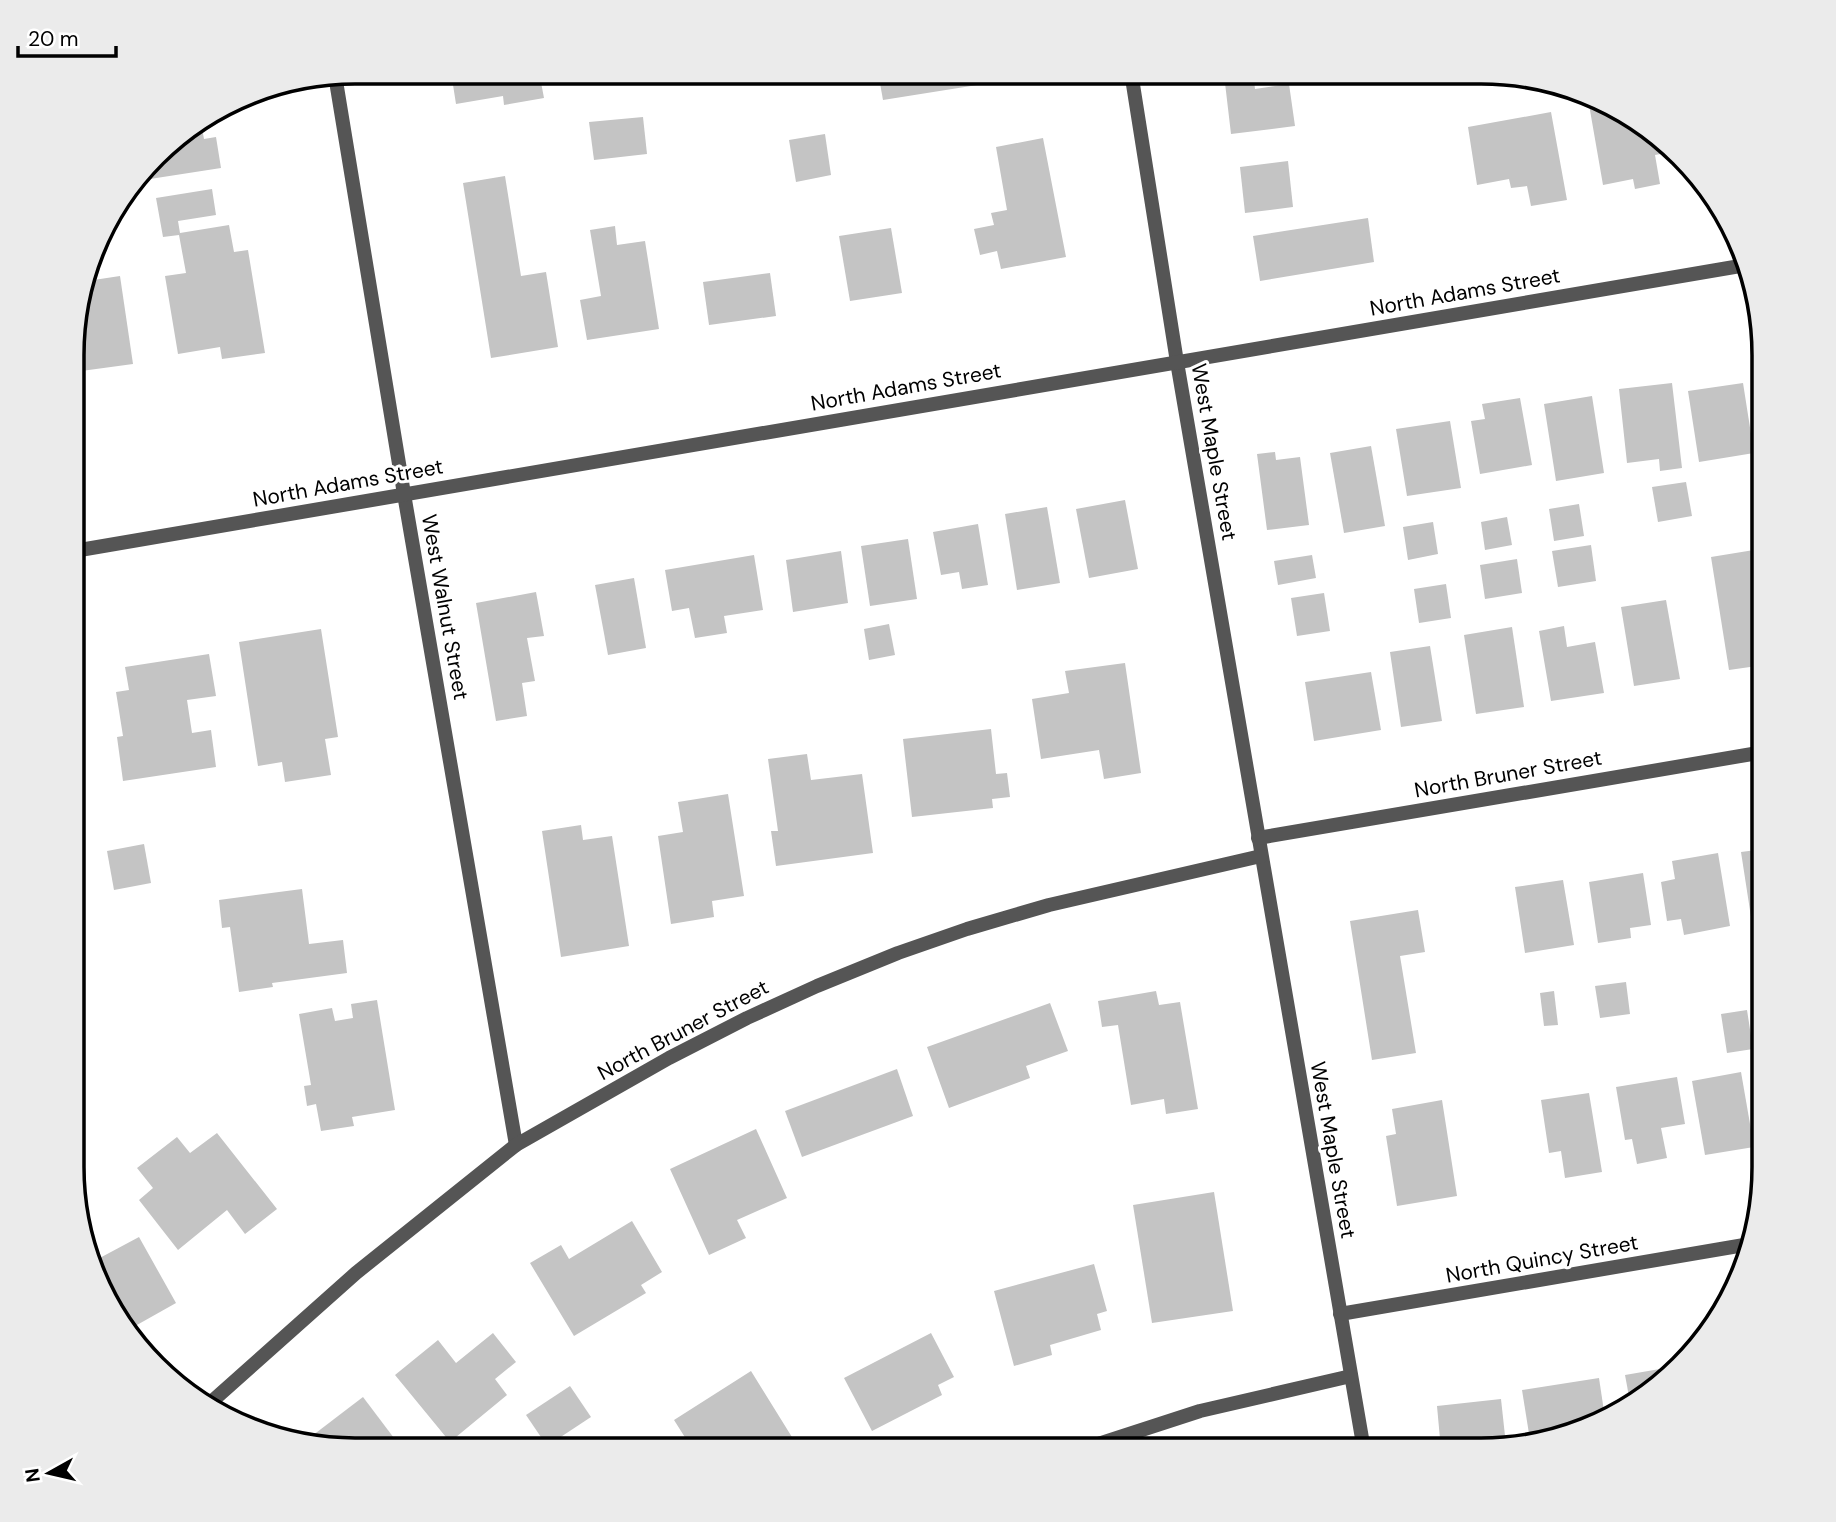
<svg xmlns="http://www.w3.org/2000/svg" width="1836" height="1522" font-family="'DM Sans',sans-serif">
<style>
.building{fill:#c4c4c4}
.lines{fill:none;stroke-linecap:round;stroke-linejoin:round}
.street{stroke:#555;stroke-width:14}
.labels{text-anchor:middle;stroke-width:6;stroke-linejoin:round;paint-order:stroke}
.street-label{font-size:21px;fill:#000;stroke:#fff}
.rim{fill:none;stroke:#000;stroke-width:3.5}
</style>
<rect width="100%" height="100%" fill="#fff"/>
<g class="building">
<polygon points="451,72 554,72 554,74 540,77 544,98 504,105 503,96 456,104"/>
<polygon points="878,72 995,72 996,82 883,100"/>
<polygon points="1254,80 1255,89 1289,84 1295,126 1231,134 1225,83"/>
<polygon points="1587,93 1665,143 1666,153 1655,155 1660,184 1635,189 1633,179 1603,185"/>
<polygon points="1551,112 1567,200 1531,206 1527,186 1511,188 1509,179 1477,185 1468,127"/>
<polygon points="643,117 647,154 594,160 589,122"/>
<polygon points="201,123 204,139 216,137 221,168 150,179 148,167 168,142"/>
<polygon points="825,134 831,175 796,182 789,140"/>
<polygon points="1043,138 1066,257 1001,269 997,251 980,255 974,229 994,225 991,213 1007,210 996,147"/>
<polygon points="1288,161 1293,207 1245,213 1240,167"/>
<polygon points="505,176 521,276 546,272 558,347 491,358 463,183"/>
<polygon points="212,189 216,215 178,221 180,233 229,225 234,252 248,250 265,353 222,359 220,347 178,354 165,276 186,273 179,235 163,237 156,198"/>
<polygon points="1368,218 1374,262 1260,281 1253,236"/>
<polygon points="615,226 617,245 645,241 659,329 587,340 580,300 601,296 590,230"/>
<polygon points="891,228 902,293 850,301 839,236"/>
<polygon points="770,273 776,316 709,325 703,282"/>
<polygon points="120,276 133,364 74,372 74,317 87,281"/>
<polygon points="1672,383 1682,468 1660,471 1659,459 1627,463 1619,389"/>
<polygon points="1743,383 1754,453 1699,462 1688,391"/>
<polygon points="1592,396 1604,473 1556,481 1544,404"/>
<polygon points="1520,398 1532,465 1480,474 1471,421 1485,419 1482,404"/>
<polygon points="1450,421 1461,488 1407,496 1396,429"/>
<polygon points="1371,446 1385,526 1344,533 1330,453"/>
<polygon points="1275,452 1276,460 1300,457 1309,525 1267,530 1257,454"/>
<polygon points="1686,482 1692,516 1658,522 1652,487"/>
<polygon points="1125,500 1138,569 1089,578 1076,509"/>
<polygon points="1579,504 1584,536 1554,541 1549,509"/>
<polygon points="1047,507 1060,583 1017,590 1005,514"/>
<polygon points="1507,517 1512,545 1485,550 1481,522"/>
<polygon points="1433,522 1438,554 1408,560 1403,527"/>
<polygon points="978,524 988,585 962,589 959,572 941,575 933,532"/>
<polygon points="908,539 917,599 870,606 861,546"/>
<polygon points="1591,545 1596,581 1558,587 1552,551"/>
<polygon points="1760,549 1764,576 1764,665 1729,670 1711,557"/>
<polygon points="841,551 848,603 793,612 786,560"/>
<polygon points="754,555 763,610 724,616 727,633 695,638 689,608 672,611 665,570"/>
<polygon points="1312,555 1316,578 1278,585 1274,561"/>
<polygon points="1517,559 1522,593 1485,599 1480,565"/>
<polygon points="634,578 646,648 608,655 595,585"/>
<polygon points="1446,584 1451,618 1419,623 1414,589"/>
<polygon points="536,592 544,636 527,638 535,681 522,683 527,716 496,721 476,603"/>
<polygon points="1324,593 1330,631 1297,636 1291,598"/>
<polygon points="1666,600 1680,679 1634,686 1621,607"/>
<polygon points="889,624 895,655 869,660 864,629"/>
<polygon points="1564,626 1567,647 1595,642 1604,693 1551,701 1539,631"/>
<polygon points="1512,627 1524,707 1476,714 1464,635"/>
<polygon points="321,629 338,737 325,739 331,775 285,782 282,762 258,766 239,642"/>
<polygon points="1430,646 1442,721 1401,727 1390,652"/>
<polygon points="209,654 216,696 187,700 192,733 211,730 216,767 123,781 117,737 123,736 116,692 129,690 125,667"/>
<polygon points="1125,663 1141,773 1104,779 1099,750 1041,759 1032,699 1069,693 1065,671"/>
<polygon points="1371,672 1381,730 1314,741 1305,682"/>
<polygon points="991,729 996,774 1007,773 1010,797 992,799 993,808 912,817 903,739"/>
<polygon points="807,754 811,780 862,774 873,853 776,866 771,831 778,831 768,759"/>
<polygon points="728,794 744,896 712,901 714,917 671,924 658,836 683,832 678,802"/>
<polygon points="581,825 583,840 612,836 629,946 561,957 542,831"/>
<polygon points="144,844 151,883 114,890 107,851"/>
<polygon points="1764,849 1764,942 1755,943 1741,852"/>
<polygon points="1718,853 1730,926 1684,935 1681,919 1667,921 1661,882 1675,879 1672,861"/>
<polygon points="1643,873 1651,925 1630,928 1631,938 1598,943 1589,882"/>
<polygon points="1563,880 1574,945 1525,953 1515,887"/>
<polygon points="302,889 309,944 343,940 347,973 272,983 273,987 239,992 230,927 222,928 219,900"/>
<polygon points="1418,910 1425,952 1400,956 1416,1053 1372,1060 1350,921"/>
<polygon points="1626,982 1630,1014 1600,1018 1595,986"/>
<polygon points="1156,991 1159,1005 1180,1002 1198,1109 1166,1114 1164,1099 1131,1105 1118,1025 1102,1027 1098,1001"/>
<polygon points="1554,991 1558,1025 1544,1026 1540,993"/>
<polygon points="377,1000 395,1110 352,1117 354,1126 321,1131 316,1104 307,1106 304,1086 311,1085 299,1014 332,1008 335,1021 353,1018 351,1004"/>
<polygon points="1050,1003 1068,1051 1026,1066 1030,1078 949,1108 927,1047"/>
<polygon points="1747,1010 1753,1049 1727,1053 1721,1014"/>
<polygon points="897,1069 913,1116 802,1157 785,1111"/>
<polygon points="1741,1072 1754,1147 1705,1155 1692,1081"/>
<polygon points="1677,1077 1685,1124 1661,1128 1667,1158 1637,1164 1632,1139 1625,1140 1616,1087"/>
<polygon points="1589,1093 1602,1172 1565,1178 1561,1151 1549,1153 1541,1100"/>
<polygon points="1442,1100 1457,1196 1397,1206 1386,1136 1396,1134 1392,1109"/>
<polygon points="756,1129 787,1198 737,1220 746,1238 709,1255 670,1169"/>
<polygon points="217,1133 277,1209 245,1234 227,1210 178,1250 139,1200 153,1188 137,1168 177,1137 190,1153"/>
<polygon points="1214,1192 1233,1311 1152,1323 1133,1205"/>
<polygon points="632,1221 662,1272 641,1285 646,1293 574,1336 530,1263 561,1245 569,1259"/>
<polygon points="139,1237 176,1303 128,1330 101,1292 89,1250 96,1260"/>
<polygon points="1094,1264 1107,1311 1097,1314 1101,1330 1050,1345 1052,1355 1014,1366 994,1291"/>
<polygon points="493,1333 516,1362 495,1379 507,1395 450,1442 395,1375 438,1340 456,1363"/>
<polygon points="931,1333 954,1377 938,1385 942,1395 872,1431 844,1378"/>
<polygon points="1683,1365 1682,1367 1630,1402 1625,1375"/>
<polygon points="751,1371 800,1450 750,1450 743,1439 726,1450 693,1450 674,1420"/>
<polygon points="1599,1378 1605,1418 1590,1429 1530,1440 1522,1390"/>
<polygon points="570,1386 591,1417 547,1446 526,1415"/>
<polygon points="363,1397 403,1450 337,1450 304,1442"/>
<polygon points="1501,1399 1506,1445 1481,1450 1441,1450 1437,1406"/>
</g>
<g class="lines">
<g class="street">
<polyline points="1131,72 1177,362 1364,1450"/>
<polyline points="335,75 404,494 516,1145"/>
<polyline points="74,551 1746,265"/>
<polyline points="1258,838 1764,752"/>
<polyline points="1340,1314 1750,1244"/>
<polyline points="209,1404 356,1273 516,1145 669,1058 747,1018 817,986 898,953 967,929 1049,905 1261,856"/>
<polyline points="1080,1450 1200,1411 1351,1376"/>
</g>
</g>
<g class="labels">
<g class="street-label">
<text transform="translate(1465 292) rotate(-10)" y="7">North Adams Street</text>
<text transform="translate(906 387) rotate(-10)" y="7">North Adams Street</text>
<text transform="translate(1214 452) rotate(80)" y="7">West Maple Street</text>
<text transform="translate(348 483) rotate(-10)" y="7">North Adams Street</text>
<text transform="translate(445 607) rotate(80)" y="7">West Walnut Street</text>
<text transform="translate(1508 774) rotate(-10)" y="7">North Bruner Street</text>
<text transform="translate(683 1030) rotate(-28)" y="7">North Bruner Street</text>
<text transform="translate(1333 1150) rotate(80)" y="7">West Maple Street</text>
<text transform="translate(1542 1259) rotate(-10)" y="7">North Quincy Street</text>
</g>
</g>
<path d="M0 0H1836V1522H0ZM355 84H1481A271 271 0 0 1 1752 355V1167A271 271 0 0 1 1481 1438H355A271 271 0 0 1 84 1167V355A271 271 0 0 1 355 84Z" fill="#ebebeb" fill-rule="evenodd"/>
<path class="rim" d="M355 84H1481A271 271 0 0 1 1752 355V1167A271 271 0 0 1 1481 1438H355A271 271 0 0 1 84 1167V355A271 271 0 0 1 355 84Z"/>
<g transform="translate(49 1473) rotate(262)" stroke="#ffffff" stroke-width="5" paint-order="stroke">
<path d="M0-5L12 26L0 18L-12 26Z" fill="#000000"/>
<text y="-10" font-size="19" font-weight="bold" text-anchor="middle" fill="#000000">N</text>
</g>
<path d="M18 46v10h98v-10" fill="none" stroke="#000000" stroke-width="3.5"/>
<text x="28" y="46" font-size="21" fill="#000000" stroke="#ffffff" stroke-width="5" paint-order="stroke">20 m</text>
</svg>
